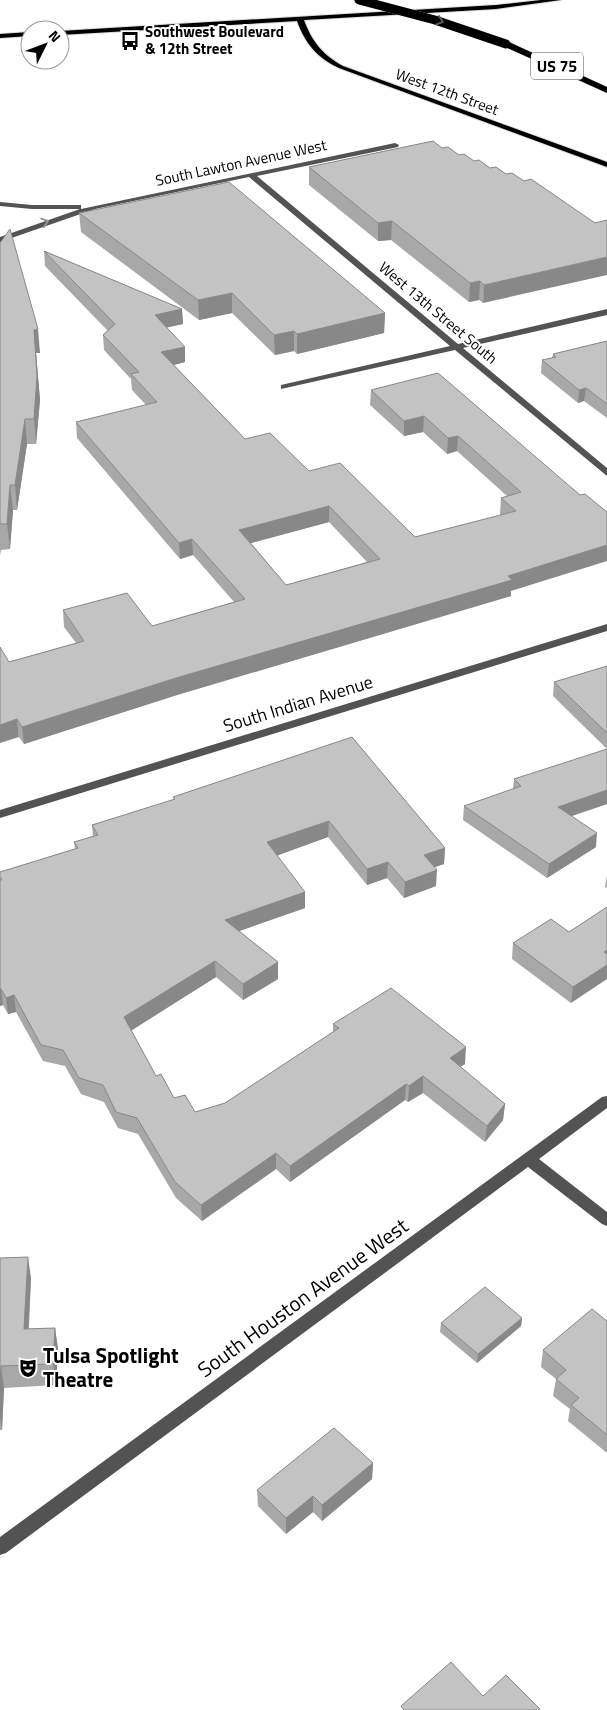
<svg xmlns="http://www.w3.org/2000/svg" width="607" height="1710" font-family="'Titillium Web',sans-serif">
<style>
.lines{fill:none;stroke-linecap:round;stroke-linejoin:round}
.major-casing{stroke:#dbdbdb;stroke-width:2}
.highway-casing{stroke:#dbdbdb;stroke-width:1}
.minor{fill:#535353;fill-rule:evenodd}
.major{fill:#000;fill-rule:evenodd}
.highway{fill:#000;fill-rule:evenodd}
.highway-bridge-casing{stroke:#dbdbdb;stroke-width:9;stroke-linecap:butt}
.highway-bridge{stroke:#000;stroke-width:9}
.wall{fill:#a8a8a8;fill-rule:evenodd}
.shaded-wall{fill:#888}
.building{fill:#c3c3c3;stroke:#888;fill-rule:evenodd}
.oneway{stroke:#595959}
.oneway2{stroke:#989898}
.labels{text-anchor:middle;stroke-width:4;stroke-linejoin:round;paint-order:stroke}
.far-poi-label{font-size:15px;font-weight:bold;fill:#000;stroke:#fff;text-anchor:start}
.far-street-label{font-size:15px;fill:#000;stroke:#fff}
.shield{fill:#fff;stroke:#4c4c4c;stroke-width:1}
.shield-label{font-size:16px;font-weight:bold;fill:#000}
.street-label{font-size:18px;fill:#000;stroke:#fff}
.near-street-label{font-size:21px;fill:#000;stroke:#fff}
.near-poi-label{font-size:21px;font-weight:bold;fill:#000;stroke:#fff;text-anchor:start}
</style>
<rect width="100%" height="100%" fill="#fff"/>
<g class="lines">
<g class="major-casing">
<g id="major">
<path d="M541,0h20l-65,9 -192,11c8,22 19,35 39,46l264,96v5l-268,-99c-22,-10 -34,-25 -42,-47l-237,14v-4l436,-26z"/>
<polygon points="30,32 30,36 0,38 0,34"/>
</g>
</g>
<g class="highway-casing">
<polygon id="highway" points="503,42 509,42 607,87 607,93 503,46"/>
</g>
<g class="minor">
<polygon points="395,143 399,145 398,147 257,176 458,344 607,309 607,315 463,348 607,468 607,476 455,350 281,389 281,385 450,346 249,177 95,209 0,242 0,237 80,209 32,209 0,206 0,202 32,205 81,205 81,209"/>
<polygon points="607,624 607,631 0,818 0,810"/>
<polygon points="607,1096 607,1108 539,1159 607,1212 607,1226 602,1224 528,1167 6,1553 0,1555 0,1537 602,1097"/>
</g>
<use href="#major" class="major"/>
<use href="#highway" class="highway"/>
<g class="highway-bridge-casing">
<polyline id="highway-bridge" points="359,0 435,20 506,44"/>
</g>
<use href="#highway-bridge" class="highway-bridge"/>
</g>
<g class="wall">
<polygon points="442,148 490,168 496,167 483,303 479,300 469,302 391,240 378,241 309,185 309,167"/>
<polygon points="79,213 385,313 384,333 297,354 294,351 275,355 232,313 199,320 81,232"/>
<polygon points="0,243 40,353 36,353 40,400 36,444 27,444 17,510 13,510 10,549 1,550 0,555"/>
<path d="M44,251l138,58 1,15 -16,3 18,35 -11,3 71,74 64,32 106,66 86,-22 -1,-1 1,-16 6,-2 -50,-45 -10,3 -24,-22 -19,4 -34,-31 1,-15 209,105 -69,96v5l-334,99 -153,49 -5,-7 -10,-75 67,-19 -12,-16 -1,-17 89,16 82,-24 -41,-47 -13,4 -103,-121 -1,-16 70,-17 -14,-15 -1,-11 -27,-29 -1,-15 5,-4 -63,-65zM329,522l38,40 -81,23 -35,-42z"/>
<polygon points="607,341 607,418 584,401 578,403 541,373 542,360 552,358 553,354"/>
<polygon points="607,666 607,749 553,696 554,682"/>
<polygon points="352,737 445,848 444,864 435,867 436,886 404,898 387,878 367,885 328,837 277,855 305,908 239,931 278,962 278,979 243,1000 216,977 131,1030 156,1076 174,1098 195,1112 225,1103 333,1032 333,1024 465,1064 460,1067 505,1104 503,1120 485,1142 423,1093 408,1102 405,1100 290,1182 276,1169 202,1221 176,1198 138,1134 118,1128 104,1102 81,1094 65,1066 43,1061 16,1012 8,1014 3,1005 0,1006 0,872 75,849 74,842 93,836 92,825 174,800 173,797"/>
<polygon points="514,779 607,804 572,816 596,847 547,878 463,820 464,806 513,789"/>
<polygon points="607,875 607,888 605,887"/>
<polygon points="607,907 571,1003 512,959 513,943 569,932"/>
<polygon points="0,1258 31,1278 29,1329 55,1328 58,1349 56,1385 4,1388 2,1430 0,1430"/>
<polygon points="522,1318 521,1326 477,1363 440,1332 441,1323"/>
<polygon points="607,1321 607,1453 568,1421 570,1409 553,1396 556,1379 541,1367 543,1350"/>
<polygon points="373,1463 372,1479 322,1521 313,1512 286,1534 258,1506 257,1490"/>
</g>
<g class="shaded-wall">
<polygon points="392,221 391,240 378,241 378,223"/>
<polygon points="607,257 607,275 483,303 484,285"/>
<polygon points="480,281 479,300 469,302 470,283"/>
<polygon points="232,293 232,313 199,320 198,300"/>
<polygon points="182,309 183,324 156,330 155,315"/>
<polygon points="385,313 384,333 297,354 297,334"/>
<polygon points="38,329 40,353 36,353 40,400 36,444 34,419 34,330"/>
<polygon points="294,331 294,351 275,355 274,335"/>
<polygon points="185,347 185,362 162,368 161,352"/>
<polygon points="586,388 584,401 578,403 579,390"/>
<polygon points="424,416 423,432 404,436 404,421"/>
<polygon points="25,419 27,444 17,510 15,485"/>
<polygon points="458,436 457,451 447,454 448,438"/>
<polygon points="10,485 13,510 10,549 7,524"/>
<polygon points="329,506 329,522 240,546 239,530"/>
<polygon points="192,539 193,555 180,559 179,543"/>
<polygon points="607,545 607,561 511,591 511,596 177,695 24,744 22,727 176,678"/>
<polygon points="17,719 19,737 0,743 0,725"/>
<polygon points="607,790 607,804 556,821 558,807"/>
<polygon points="329,821 328,837 268,859 267,842"/>
<polygon points="597,833 596,847 547,878 549,864"/>
<polygon points="445,848 444,864 423,871 424,855"/>
<polygon points="388,862 387,878 367,885 367,869"/>
<polygon points="437,870 436,886 404,898 405,882"/>
<polygon points="305,892 305,908 225,936 225,920"/>
<polygon points="607,950 607,979 571,1003 573,987 604,952"/>
<polygon points="215,961 216,977 126,1034 124,1017"/>
<polygon points="278,962 278,979 243,1000 243,984"/>
<polygon points="0,989 1,989 3,1005 0,1006"/>
<polygon points="14,995 16,1012 8,1014 6,998"/>
<polygon points="466,1047 465,1064 448,1075 450,1058"/>
<polygon points="423,1076 423,1093 408,1102 409,1086"/>
<polygon points="406,1084 405,1100 290,1182 290,1166"/>
<polygon points="505,1104 503,1120 485,1142 487,1126"/>
<polygon points="276,1153 276,1169 202,1221 201,1205"/>
<polygon points="28,1257 31,1278 27,1350 24,1329"/>
<polygon points="522,1318 521,1326 477,1363 478,1354"/>
<polygon points="55,1328 58,1349 56,1385 53,1364"/>
<polygon points="1,1366 4,1388 2,1430 0,1419 0,1382"/>
<polygon points="373,1463 372,1479 322,1521 322,1505"/>
<polygon points="313,1496 313,1512 286,1534 286,1518"/>
</g>
<g class="building">
<polygon points="433,141 442,148 448,147 459,155 464,154 474,161 479,160 490,168 496,167 506,174 512,173 524,181 531,179 595,223 607,220 607,257 484,285 480,281 470,283 392,221 378,223 309,167"/>
<polygon points="229,182 385,313 297,334 294,331 274,335 232,293 198,300 79,213"/>
<polygon points="10,229 38,329 34,330 37,376 34,419 25,419 15,485 10,485 7,524 0,524 0,243"/>
<path d="M44,251l138,58 -27,6 30,32 -24,5 84,87 25,-6 39,38 31,-8 75,74 101,-26 -15,-13 20,-6 -63,-56 -10,2 -24,-22 -20,5 -33,-31 67,-17 142,122 5,-1 22,18v33l-99,31 4,4 -336,98 -154,49 -5,-8 -17,6v-78l9,15 75,-21 -21,-31 64,-17 25,33 93,-27 -53,-60 -13,4 -103,-121 81,-20 -26,-28 8,-2 -36,-37 12,-11zM329,506l51,53 -94,26 -47,-55z"/>
<polygon points="607,341 607,404 586,388 579,390 542,360 556,357 553,354"/>
<polygon points="607,666 607,733 554,682"/>
<polygon points="352,737 445,848 424,855 437,870 405,882 388,862 367,869 329,821 267,842 305,892 225,920 278,962 243,984 215,961 124,1017 156,1076 161,1074 174,1098 185,1095 195,1112 225,1103 339,1028 333,1024 391,988 466,1047 450,1058 505,1104 487,1126 423,1076 409,1086 406,1084 290,1166 276,1153 201,1205 175,1182 137,1118 116,1112 103,1085 79,1078 63,1050 41,1045 14,995 6,998 1,989 0,989 0,880 2,880 0,877 0,872 78,848 74,842 98,835 92,825 175,799 173,797"/>
<polygon points="607,749 607,790 558,807 597,833 549,864 464,806 521,786 514,779"/>
<polygon points="607,907 607,950 604,952 607,954 607,965 573,987 513,943 551,919 569,932"/>
<polygon points="28,1257 24,1329 55,1328 53,1364 1,1366 0,1382 0,1258"/>
<polygon points="485,1287 522,1318 478,1354 441,1323"/>
<polygon points="592,1309 607,1321 607,1435 571,1405 579,1398 556,1379 566,1370 543,1350"/>
<polygon points="334,1428 373,1463 322,1505 313,1496 286,1518 257,1490"/>
<polygon points="451,1662 483,1696 506,1675 540,1709 538,1710 404,1710 401,1706"/>
</g>
<defs><path id="oneway-chevron" d="M-2-3.5L2.5 0L-2 3.5" fill="none" stroke-width="1.6" stroke-linecap="round" stroke-linejoin="round" transform="scale(1.25)"/></defs>
<use class="oneway" href="#oneway-chevron" transform="translate(440 21) rotate(18)"/>
<use class="oneway2" href="#oneway-chevron" transform="translate(45 222) rotate(-19)"/>
<defs>
<g id="bus-bare" transform="scale(1.5)"><path d="M-5-6H5V4H4V6H2V4H-2V6H-4V4H-5ZM-3.5-4V0h7V-4ZM-3.5 1.2v1.5H-2V1.2ZM2 1.2v1.5H3.5V1.2Z" fill="#000" stroke="#fff" stroke-width="2.5" paint-order="stroke"/></g>
<g id="theatre-bare" transform="scale(1.5)"><path d="M-5-5.5Q0-4 5-5.5V0Q5 5 0 6Q-5 5-5 0ZM-3.3-2.5H-1v1.5H-3.3ZM1-2.5H3.3v1.5H1ZM-2.8 1Q0 5.5 2.8 1Z" fill="#000" stroke="#fff" stroke-width="2.5" paint-order="stroke"/></g>
</defs>
<g fill-rule="evenodd">
<use href="#bus-bare" x="130" y="41"/>
<use href="#theatre-bare" x="28" y="1368"/>
</g>
<g class="labels">
<g class="far-poi-label">
<text x="145" y="37">Southwest Boulevard<tspan x="145" dy="17">&amp; 12th Street</tspan></text>
</g>
<g class="far-street-label">
<text transform="translate(447 92) rotate(20)" y="5">West 12th Street</text>
<text transform="translate(241 163) rotate(-12)" y="5">South Lawton Avenue West</text>
<text transform="translate(438 313) rotate(40)" y="5">West 13th Street South</text>
</g>
<rect class="shield" x="531" y="52.5" width="52" height="27" rx="4"/>
<g class="shield-label">
<text x="557" y="72">US 75</text>
</g>
<g class="street-label">
<text transform="translate(298 704) rotate(-17)" y="6">South Indian Avenue</text>
</g>
<g class="near-street-label">
<text transform="translate(303 1298) rotate(-36)" y="7">South Houston Avenue West</text>
</g>
<g class="near-poi-label">
<text x="43" y="1363">Tulsa Spotlight<tspan x="43" dy="24">Theatre</tspan></text>
</g>
</g>
<g transform="translate(45 45) rotate(48)"><circle r="24" fill="#ffffff" stroke="#999999"/>
<path d="M0-4L9 19L0 12L-9 19Z" fill="#000000"/>
<text y="-8" font-size="14" font-weight="bold" text-anchor="middle" fill="#000000">N</text>
</g>
</svg>
